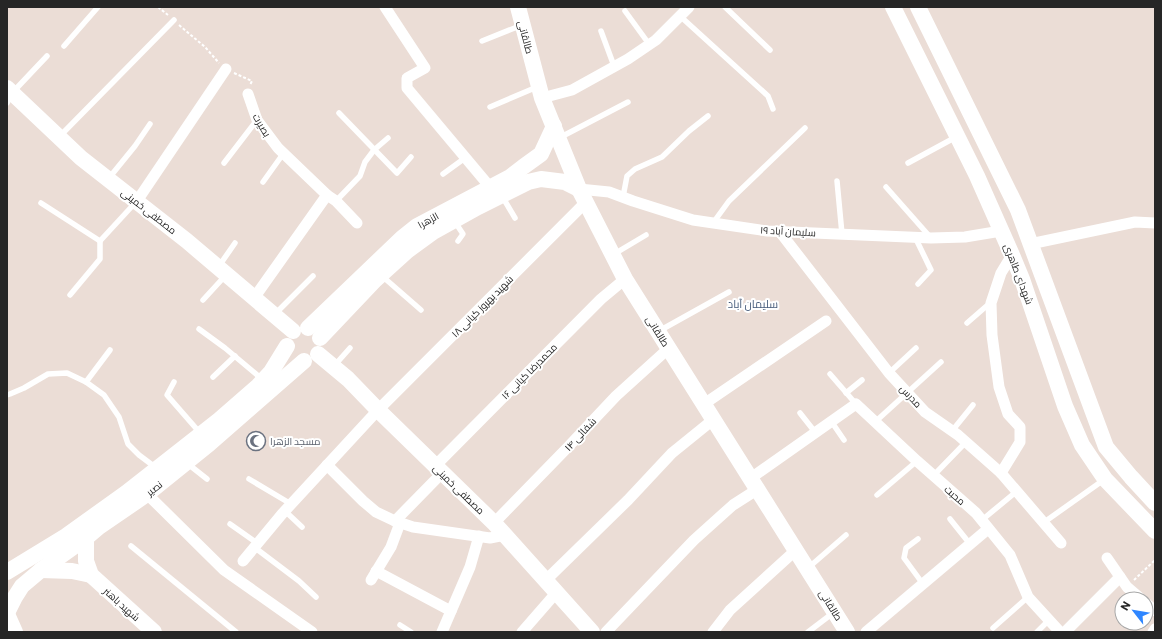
<svg xmlns="http://www.w3.org/2000/svg" width="1162" height="639" font-family="Commissioner,Cairo,sans-serif">
<style>
.lines{fill:none;stroke-linecap:round;stroke-linejoin:round}
.path{stroke:#fff;stroke-width:2;stroke-dasharray:3 2;stroke-linecap:butt}
.lane{stroke:#fff;stroke-width:5.5}
.street{stroke:#fff;stroke-width:11}
.secondary{stroke:#fff;stroke-width:16}
.labels{text-anchor:middle;stroke-width:4;stroke-linejoin:round;paint-order:stroke}
.street-label{font-size:10px;fill:#262626;stroke:#fff}
.worship-label{font-size:10px;fill:#5b616d;stroke:#fff;text-anchor:start}
.neighbourhood-label{font-size:11px;fill:#455a79;stroke:#fff}
</style>
<rect width="100%" height="100%" fill="#ebddd6"/>
<g class="lines">
<g class="path">
<polyline points="158,7 168,15"/>
<polyline points="179,25 205,47 219,63"/>
<polyline points="234,73 252,81 250,85"/>
<polyline points="1134,580 1155,560"/>
</g>
<g class="lane">
<polyline points="725,7 770,50"/>
<polyline points="625,11 649,44"/>
<polyline points="680,16 768,96 773,109"/>
<polyline points="601,31 614,66"/>
<polyline points="482,41 522,25"/>
<polyline points="64,46 98,7"/>
<polyline points="7,103 12,93 47,56"/>
<polyline points="490,107 537,87"/>
<polyline points="339,113 397,173 411,157"/>
<polyline points="59,137 174,20"/>
<polyline points="559,138 628,102"/>
<polyline points="224,163 257,120"/>
<polyline points="908,163 956,137"/>
<polyline points="443,174 465,158"/>
<polyline points="109,178 135,146 150,124"/>
<polyline points="837,181 842,234"/>
<polyline points="263,182 283,154"/>
<polyline points="886,187 931,238"/>
<polyline points="502,196 515,218"/>
<polyline points="623,197 627,176 635,169 662,157 689,131 708,116"/>
<polyline points="336,201 360,176 365,162 374,150 388,138"/>
<polyline points="41,203 100,241"/>
<polyline points="455,222 463,234 458,241"/>
<polyline points="713,223 729,201 805,128"/>
<polyline points="915,237 931,270 918,284"/>
<polyline points="614,254 646,235"/>
<polyline points="219,266 235,243"/>
<polyline points="382,276 421,310"/>
<polyline points="70,295 100,259 100,241 135,203"/>
<polyline points="203,300 225,276"/>
<polyline points="275,314 313,276"/>
<polyline points="967,323 990,303"/>
<polyline points="199,329 225,348 262,379"/>
<polyline points="659,331 729,292"/>
<polyline points="334,366 350,348"/>
<polyline points="889,373 916,348"/>
<polyline points="830,374 856,404"/>
<polyline points="213,377 235,356"/>
<polyline points="86,382 110,350"/>
<polyline points="174,382 167,395 201,434"/>
<polyline points="846,393 862,380"/>
<polyline points="7,395 10,394 24,388 48,374 67,373 86,382 104,395 119,417 128,444 139,455 155,467"/>
<polyline points="800,413 815,432"/>
<polyline points="831,421 844,440"/>
<polyline points="875,422 941,362"/>
<polyline points="952,431 973,405"/>
<polyline points="188,464 207,479"/>
<polyline points="933,476 966,442"/>
<polyline points="249,479 291,504"/>
<polyline points="877,495 917,461"/>
<polyline points="285,511 302,527"/>
<polyline points="950,519 970,544"/>
<polyline points="982,520 1017,491"/>
<polyline points="1043,523 1105,479"/>
<polyline points="230,524 257,543"/>
<polyline points="918,539 906,548 904,558 923,584"/>
<polyline points="131,546 236,632"/>
<polyline points="254,547 299,581 316,597"/>
<polyline points="808,568 846,535"/>
<polyline points="400,625 411,632"/>
<polyline points="993,628 1028,597"/>
<polyline points="808,632 833,613"/>
<polyline points="1037,632 1049,620"/>
</g>
<g class="street">
<polyline points="385,7 425,68 407,78 407,88 490,187"/>
<polyline points="248,94 257,120 278,148 327,195 336,201 357,223"/>
<polyline points="542,98 572,90 628,59 656,40 689,7"/>
<polyline points="579,189 609,192 633,201 693,220 767,231 931,238 965,237 1001,231"/>
<polyline points="137,201 226,69"/>
<polyline points="780,232 889,373 925,412 958,435 1001,473 1061,543"/>
<polyline points="1030,244 1135,222 1155,223"/>
<polyline points="254,298 327,195"/>
<polyline points="704,404 826,321"/>
<polyline points="327,465 363,501 376,512 395,521 413,527 490,538 505,535"/>
<polyline points="435,466 601,299 625,279"/>
<polyline points="1001,473 1020,442 1020,427 1008,414 999,387 992,335 991,303 1001,273 1012,255"/>
<polyline points="751,478 856,404 917,461 976,513 1010,555 1028,597 1060,632"/>
<polyline points="147,494 224,570 312,632"/>
<polyline points="395,521 442,473"/>
<polyline points="494,523 568,447 616,396 669,348"/>
<polyline points="1107,558 1127,587 1141,599"/>
<polyline points="243,561 282,514 378,410 586,202"/>
<polyline points="376,571 451,611"/>
<polyline points="371,580 391,547 400,523"/>
<polyline points="545,581 628,500 672,453 714,419"/>
<polyline points="1146,603 1155,611"/>
<polyline points="442,632 470,567 479,536"/>
<polyline points="522,632 556,593"/>
<polyline points="606,632 694,540 733,505 758,489"/>
<polyline points="713,632 730,610 796,550"/>
<polyline points="866,632 988,529"/>
<polyline points="1065,632 1120,577"/>
<polyline points="1153,632 1155,629"/>
</g>
<g class="secondary">
<polyline points="518,7 542,98 579,189 625,279 847,632"/>
<polyline points="893,7 977,176 1012,255 1022,279 1065,406 1082,445 1105,479 1155,531"/>
<polyline points="918,7 1018,210 1106,447 1131,477 1155,503"/>
<polyline points="7,88 81,158 187,241 293,331"/>
<polyline points="308,328 402,238 417,226 510,177 523,167 541,154 554,126"/>
<polyline points="320,338 375,280 407,251 433,232 478,207 528,182 541,179 565,182 579,189"/>
<polyline points="318,354 348,379 378,410 494,523 592,632"/>
<polyline points="86,538 86,561 91,575 154,632"/>
<polyline points="41,570 72,571 91,575"/>
<polyline points="7,572 66,536 126,493 219,420 258,386 271,372 287,346"/>
<polyline points="7,613 15,597 22,586 41,570 86,538 99,527 147,494 209,444 304,361"/>
<polyline points="7,614 15,632"/>
</g>
</g>
<defs>
<g id="mosque-ring" transform="scale(1)"><circle r="9.5" fill="#fff" stroke="#6b7280" stroke-width="1.5"/><path d="M3.5-4.9A6 6 0 1 0 3.5 4.9A5 5 0 1 1 3.5-4.9Z" fill="#6b7280"/></g>
</defs>
<g fill-rule="evenodd">
<use href="#mosque-ring" x="256" y="441"/>
</g>
<g class="labels">
<g class="street-label">
<text transform="translate(526 37) rotate(75)" y="4">طالقانی</text>
<text transform="translate(262 125) rotate(59)" y="4">بصیرت</text>
<text transform="translate(149 211) rotate(38)" y="4">مصطفی خمینی</text>
<text transform="translate(428 220) rotate(-29)" y="4">الزهرا</text>
<text transform="translate(788 231) rotate(3)" y="4">سلیمان آباد ۱۹</text>
<text transform="translate(1019 274) rotate(69)" y="4">شهدای طاهری</text>
<text transform="translate(482 306) rotate(-45)" y="4">شهید بهروز کیانی ۱۸</text>
<text transform="translate(658 331) rotate(58)" y="4">طالقانی</text>
<text transform="translate(529 371) rotate(-45)" y="4">محمدرضا کیانی ۱۶</text>
<text transform="translate(911 396) rotate(47)" y="4">مدرس</text>
<text transform="translate(580 434) rotate(-47)" y="4">شفائی ۱۴</text>
<text transform="translate(154 488) rotate(-38)" y="4">نصیر</text>
<text transform="translate(459 489) rotate(44)" y="4">مصطفی خمینی</text>
<text transform="translate(955 495) rotate(41)" y="4">محبت</text>
<text transform="translate(122 604) rotate(42)" y="4">شهید باهنر</text>
<text transform="translate(831 605) rotate(58)" y="4">طالقانی</text>
</g>
<g class="worship-label">
<text x="270" y="445">مسجد الزهرا</text>
</g>
<g class="neighbourhood-label">
<text x="753" y="308">سلیمان آباد</text>
</g>
</g>
<rect width="1162" height="639" fill="none" stroke="#262626" stroke-width="16"/>
<g transform="translate(1134 611) rotate(301)"><circle r="19" fill="#ffffff" stroke="#a8a8a8"/>
<path d="M0-3L7 15L0 10L-7 15Z" fill="#2f86ff"/>
<text y="-6" font-size="11" font-weight="bold" text-anchor="middle" fill="#262626">N</text>
</g>
</svg>
